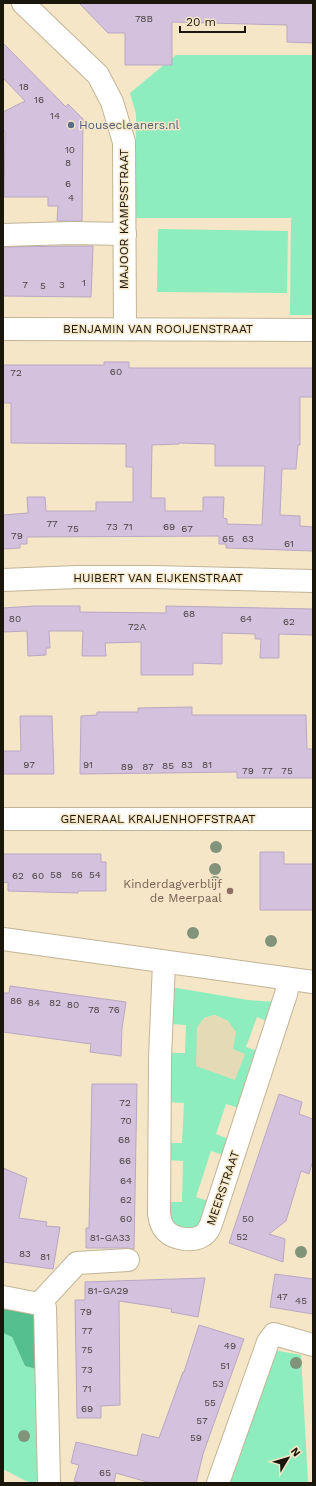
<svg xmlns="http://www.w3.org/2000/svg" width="316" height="1486" font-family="'Work Sans',sans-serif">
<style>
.green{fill:#8dedbe;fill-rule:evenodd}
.forest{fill:#55bf8f}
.sand{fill:#e4dab6}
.building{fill:#d4c1dd;stroke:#b9a7c3;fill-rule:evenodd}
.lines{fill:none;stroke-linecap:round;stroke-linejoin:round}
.minor-casing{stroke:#c2b496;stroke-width:24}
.minor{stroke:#fff;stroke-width:22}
.tree{fill:#819379}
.service-dot{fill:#5c6f8a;stroke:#f4e6c7;stroke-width:1.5}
.education-dot{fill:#8d6e63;stroke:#f4e6c7;stroke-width:1.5}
.labels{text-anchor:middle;stroke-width:3;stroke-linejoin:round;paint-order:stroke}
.number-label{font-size:10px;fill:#494140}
.service-label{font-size:12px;fill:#4e5e75;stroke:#f4e6c7;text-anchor:start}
.street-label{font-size:12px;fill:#1b160b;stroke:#f4e6c7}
.education-label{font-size:12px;fill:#785e54;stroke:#f4e6c7;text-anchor:end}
</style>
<rect width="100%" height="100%" fill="#f4e6c7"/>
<g class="green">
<polygon points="176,55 313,55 313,315 290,315 291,218 136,218 136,114 130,93"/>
<polygon points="158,229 288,231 287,293 157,292"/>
<path d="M171,987l77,13 29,2 -6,21 -14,-6 -11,30 14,5 -18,57 -16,-5 -10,30 15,6 -5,16 -15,-5 -15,46 15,5 -7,20c-13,8 -17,9 -31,2l-4,-11 -2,-11h15l1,-41 -15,-1v-17h14l2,-40 -15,-1 1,-49h15l1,-28 -15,-1zM215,1015l13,6 5,28 -29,-31z"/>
<polygon points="3,1333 12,1337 25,1366 36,1369 38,1480 34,1483 26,1481 3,1469"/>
<polygon points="268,1349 301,1355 308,1483 223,1483"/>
</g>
<polygon class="forest" points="3,1305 35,1311 36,1369 25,1366 12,1337 3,1333"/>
<polygon class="sand" points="215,1015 228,1021 236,1032 233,1049 245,1054 235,1080 196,1066 197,1027 204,1018"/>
<g class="building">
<polygon points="79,3 313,3 313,43 287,42 287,25 172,22 172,65 125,65 125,33 108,33"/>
<polygon points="3,43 66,107 68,104 83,119 82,221 57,221 58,206 48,206 48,197 4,197 5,132 3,129 3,112 25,101 3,78"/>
<polygon points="72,246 93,246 91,297 3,296 3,247"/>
<path d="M104,362h25v6h184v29h-13v48h-2l-2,24h-14l-2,46 20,1v10l13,1v24l-87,-3v-4h-7v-8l-192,1v7h-7v4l-17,1v-34l25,-2 -1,-16h18l1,14h50v-9h37v-35h-7v-23l-115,-1v-40h-8v-38h101zM179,443l36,1v22h50l-3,59 -35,-1v-5l-4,-1 1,-21h-21v14h-38v-13h-14l1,-53 27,-1z"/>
<polygon points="34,606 80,606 80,612 166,613 166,606 313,609 313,635 279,634 279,658 260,658 261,639 255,639 255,634 222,633 222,664 193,663 193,675 141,675 141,642 105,643 106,656 82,656 83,631 49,631 50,648 46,648 46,655 28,656 27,631 3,632 3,608"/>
<polygon points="192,707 192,715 306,715 307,749 313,749 313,778 237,778 237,772 80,774 81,716 97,715 97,712 138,712 138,708"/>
<polygon points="20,716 52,716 54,774 3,774 3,751 21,751"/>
<polygon points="260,852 284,852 284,864 313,864 313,910 260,910"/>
<polygon points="3,854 101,854 101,862 106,862 106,891 78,891 78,893 8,891 8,882 3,883"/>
<polygon points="10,986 126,1002 122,1028 121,1056 90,1052 91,1044 3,1032 3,993 9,993"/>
<polygon points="92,1084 137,1084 134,1249 127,1248 86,1248 86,1228 89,1228"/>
<polygon points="279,1094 302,1102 299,1114 313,1119 313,1160 309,1174 301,1171 286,1221 269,1234 285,1239 283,1262 229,1243"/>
<polygon points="3,1168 27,1178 19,1218 47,1222 46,1226 60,1227 53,1269 3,1262"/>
<polygon points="275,1274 313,1279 313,1314 270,1307"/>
<polygon points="205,1278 198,1317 171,1312 172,1309 119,1301 120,1405 101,1406 101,1418 77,1418 75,1300 85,1300 85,1282"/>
<polygon points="199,1325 244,1339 203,1454 196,1483 151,1483 116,1473 114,1483 84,1483 74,1481 79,1465 71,1463 76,1442 137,1456 142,1434 159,1438 183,1372 184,1372"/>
</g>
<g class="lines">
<g class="minor-casing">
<g id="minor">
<polyline points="23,3 98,75 112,102 124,142 125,329"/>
<polyline points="3,235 72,233 125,234"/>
<polyline points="3,329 313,330"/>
<polyline points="3,580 77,577 152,577 313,581"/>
<polyline points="3,819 313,819"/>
<polyline points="3,939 313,982"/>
<path d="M164,963l-4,95 -1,156c1,6 2,12 7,17 8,8 26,11 36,5 6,-3 8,-9 10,-15l74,-227 3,-15"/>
<polyline points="3,1297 39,1304 45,1308 49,1483"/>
<polyline points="39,1304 77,1263 128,1260"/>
<polyline points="218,1483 268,1342 274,1334 313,1345"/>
</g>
</g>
<use href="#minor" class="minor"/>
</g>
<g class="tree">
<circle cx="216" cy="847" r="6"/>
<circle cx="215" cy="869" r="6"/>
<circle cx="215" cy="882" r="6"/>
<circle cx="193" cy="933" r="6"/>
<circle cx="271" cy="941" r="6"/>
<circle cx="301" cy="1252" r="6"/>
<circle cx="296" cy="1363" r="6"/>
<circle cx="24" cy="1436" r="6"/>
</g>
<circle class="service-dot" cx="71" cy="125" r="4"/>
<circle class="education-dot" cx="230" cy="891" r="4"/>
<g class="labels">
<g class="number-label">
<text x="144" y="22">78B</text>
<text x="24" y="90">18</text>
<text x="39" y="103">16</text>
<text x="55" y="119">14</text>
<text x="70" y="153">10</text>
<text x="68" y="166">8</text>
<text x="68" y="187">6</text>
<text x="71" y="201">4</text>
<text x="84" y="286">1</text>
<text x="25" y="288">7</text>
<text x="62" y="288">3</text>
<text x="43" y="289">5</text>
<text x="116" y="375">60</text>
<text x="16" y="376">72</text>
<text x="52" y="527">77</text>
<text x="112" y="530">73</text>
<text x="128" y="530">71</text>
<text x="169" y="530">69</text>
<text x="73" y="532">75</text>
<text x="187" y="532">67</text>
<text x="17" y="539">79</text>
<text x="228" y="542">65</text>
<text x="248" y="542">63</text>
<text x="289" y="547">61</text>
<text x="189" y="617">68</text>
<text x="15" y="622">80</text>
<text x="246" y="622">64</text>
<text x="289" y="625">62</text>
<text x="137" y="630">72A</text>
<text x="29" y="768">97</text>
<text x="88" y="768">91</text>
<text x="187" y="768">83</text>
<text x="207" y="768">81</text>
<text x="168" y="769">85</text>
<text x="127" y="770">89</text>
<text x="148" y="770">87</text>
<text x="248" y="774">79</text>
<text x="267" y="774">77</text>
<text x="287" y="774">75</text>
<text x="56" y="878">58</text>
<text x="77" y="878">56</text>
<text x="95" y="878">54</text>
<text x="18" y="879">62</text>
<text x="38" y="879">60</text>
<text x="16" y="1004">86</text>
<text x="34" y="1006">84</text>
<text x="55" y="1006">82</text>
<text x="73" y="1008">80</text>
<text x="94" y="1013">78</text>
<text x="114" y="1013">76</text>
<text x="125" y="1106">72</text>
<text x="126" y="1124">70</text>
<text x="124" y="1143">68</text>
<text x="125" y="1164">66</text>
<text x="126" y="1184">64</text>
<text x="126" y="1203">62</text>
<text x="126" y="1222">60</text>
<text x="248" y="1222">50</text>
<text x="242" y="1240">52</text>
<text x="110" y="1241">81-GA33</text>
<text x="25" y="1257">83</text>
<text x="45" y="1260">81</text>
<text x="108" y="1294">81-GA29</text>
<text x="282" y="1300">47</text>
<text x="301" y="1304">45</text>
<text x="86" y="1315">79</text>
<text x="87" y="1334">77</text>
<text x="230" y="1349">49</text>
<text x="87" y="1353">75</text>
<text x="225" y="1369">51</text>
<text x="87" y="1373">73</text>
<text x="218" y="1387">53</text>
<text x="87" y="1392">71</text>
<text x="210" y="1406">55</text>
<text x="87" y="1412">69</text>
<text x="202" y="1424">57</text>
<text x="196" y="1441">59</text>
<text x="105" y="1476">65</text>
</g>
<g class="service-label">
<text x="79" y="129">Housecleaners.nl</text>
</g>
<g class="street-label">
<text transform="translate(124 219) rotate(-90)" y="4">MAJOOR KAMPSSTRAAT</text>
<text x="158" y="333">BENJAMIN VAN ROOIJENSTRAAT</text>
<text x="158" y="582">HUIBERT VAN EIJKENSTRAAT</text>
<text x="158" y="823">GENERAAL KRAIJENHOFFSTRAAT</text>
<text transform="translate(223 1188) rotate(-71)" y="4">MEERSTRAAT</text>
</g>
<g class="education-label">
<text x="222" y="888">Kinderdagverblijf<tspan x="222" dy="14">de Meerpaal</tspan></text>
</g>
</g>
<rect width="316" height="1486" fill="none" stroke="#1b160b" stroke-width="8"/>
<g transform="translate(288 1458) rotate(52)" stroke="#f4e6c7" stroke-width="3" paint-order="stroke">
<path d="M0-3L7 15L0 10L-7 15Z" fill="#1b160b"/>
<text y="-6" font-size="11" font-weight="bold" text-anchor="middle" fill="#1b160b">N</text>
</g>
<path d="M180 26v6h65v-6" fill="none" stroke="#1b160b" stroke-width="2"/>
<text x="186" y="26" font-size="12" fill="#1b160b" stroke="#f4e6c7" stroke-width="3" paint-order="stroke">20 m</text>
</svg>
